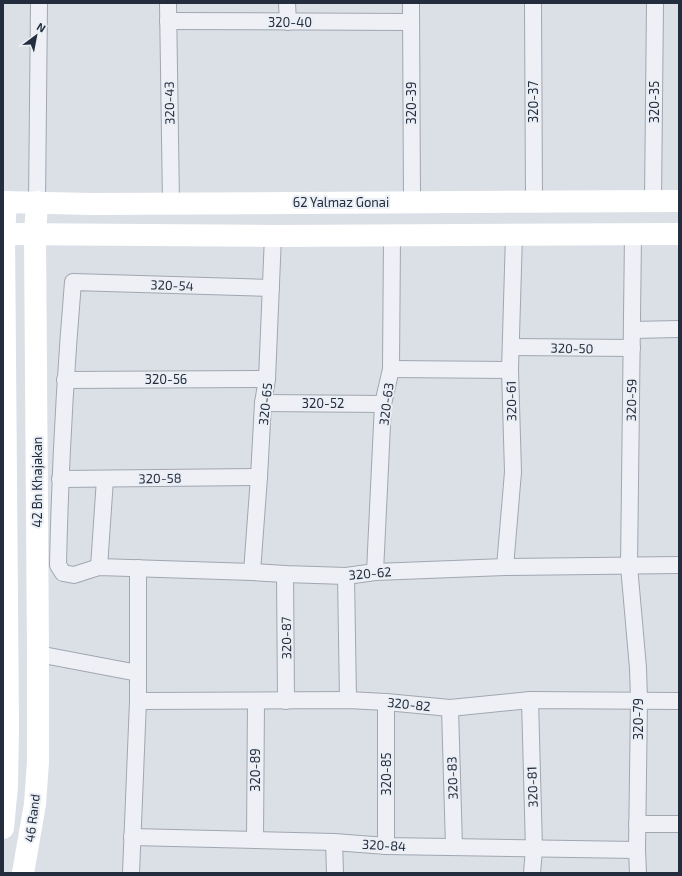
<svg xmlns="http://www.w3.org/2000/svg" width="682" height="876" font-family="'Exo 2',sans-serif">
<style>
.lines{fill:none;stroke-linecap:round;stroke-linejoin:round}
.street-casing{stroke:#a0a7b1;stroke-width:18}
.street{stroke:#eef0f5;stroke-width:16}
.secondary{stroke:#fff;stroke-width:22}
.labels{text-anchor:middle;stroke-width:4;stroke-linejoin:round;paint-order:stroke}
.street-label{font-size:13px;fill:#242d3e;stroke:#eaeff5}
</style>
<rect width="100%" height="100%" fill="#dbe0e7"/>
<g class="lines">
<g class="street-casing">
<g id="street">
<polyline points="168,3 171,203"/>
<polyline points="287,3 288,22"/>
<polyline points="411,3 412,202"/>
<polyline points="533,3 534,202"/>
<polyline points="168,21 411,22"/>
<polyline points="653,201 655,3"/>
<polyline points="37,202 39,3"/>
<polyline points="633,235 629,566 638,668 639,700 637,850 638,873"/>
<path d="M271,288l-198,-6c-8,95 -13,188 -15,283l5,8 11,2 25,-8 153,5 33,2 61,2 29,-4 130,-5 174,-2"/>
<polyline points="632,330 679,329"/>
<polyline points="511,347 632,348"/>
<polyline points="391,369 510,370"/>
<polyline points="65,380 267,379"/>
<polyline points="263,403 383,404"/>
<polyline points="60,479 259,477"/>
<polyline points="99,567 105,479"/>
<polyline points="505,567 513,472 510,370 514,235"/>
<polyline points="252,572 259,477 263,403 267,379 273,236"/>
<polyline points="375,572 383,404 391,369 392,236"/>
<polyline points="285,574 286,701"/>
<polyline points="346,576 348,700"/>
<polyline points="38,654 138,673"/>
<polyline points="530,700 534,849 532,873"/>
<polyline points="138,701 348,700 386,702 450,708 530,700 679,701"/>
<polyline points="386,702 386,846"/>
<polyline points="450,708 454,847"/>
<polyline points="637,824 679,824"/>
<polyline points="132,837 334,842 386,846 637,850"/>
<polyline points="255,840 256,701"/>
<polyline points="334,842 335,873"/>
<polyline points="131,873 138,701 138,568"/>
</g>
</g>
<use href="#street" class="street"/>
<g class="secondary">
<polyline points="3,202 92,204 679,201"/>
<polyline points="3,234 273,236 679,234"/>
<polyline points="3,828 7,786 8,727 4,234 6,202"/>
<polyline points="23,873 35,804 38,762 38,654 35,235 37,202"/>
</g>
</g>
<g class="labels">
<g class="street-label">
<text x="290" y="27">320-40</text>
<text transform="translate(533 102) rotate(-90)" y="5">320-37</text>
<text transform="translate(654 102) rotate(-90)" y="5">320-35</text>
<text transform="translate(169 103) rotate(-91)" y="5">320-43</text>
<text transform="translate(411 103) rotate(-90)" y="5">320-39</text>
<text x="341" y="207">62 Yalmaz Gonai</text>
<text transform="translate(172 285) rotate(2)" y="5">320-54</text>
<text transform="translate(572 348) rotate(1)" y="5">320-50</text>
<text x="166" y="384">320-56</text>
<text transform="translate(631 400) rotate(-89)" y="5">320-59</text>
<text transform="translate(511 401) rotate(-91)" y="5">320-61</text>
<text x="323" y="408">320-52</text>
<text transform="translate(265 404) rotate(-84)" y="5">320-65</text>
<text transform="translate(386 404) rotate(-83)" y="5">320-63</text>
<text transform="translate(160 478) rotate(-1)" y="5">320-58</text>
<text transform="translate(37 482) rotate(-90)" y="5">42 Bn Khajakan</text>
<text transform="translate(370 573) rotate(-5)" y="5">320-62</text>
<text transform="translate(286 638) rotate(-91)" y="5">320-87</text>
<text transform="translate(409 704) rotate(6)" y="5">320-82</text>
<text transform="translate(638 719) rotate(-90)" y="5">320-79</text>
<text transform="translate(255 770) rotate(-90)" y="5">320-89</text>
<text transform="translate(386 774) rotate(-90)" y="5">320-85</text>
<text transform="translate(452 778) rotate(-92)" y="5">320-83</text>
<text transform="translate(532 787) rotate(-92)" y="5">320-81</text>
<text transform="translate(32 818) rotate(-83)" y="5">46 Rand</text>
<text transform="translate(384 845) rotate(3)" y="5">320-84</text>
</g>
</g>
<rect width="682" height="876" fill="none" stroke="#242d3e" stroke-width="8"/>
<g transform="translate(36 36) rotate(32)" stroke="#eaeff5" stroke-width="3" paint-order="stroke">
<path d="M0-3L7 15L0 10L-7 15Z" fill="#242d3e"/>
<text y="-6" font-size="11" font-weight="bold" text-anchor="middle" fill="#242d3e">N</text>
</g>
</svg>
